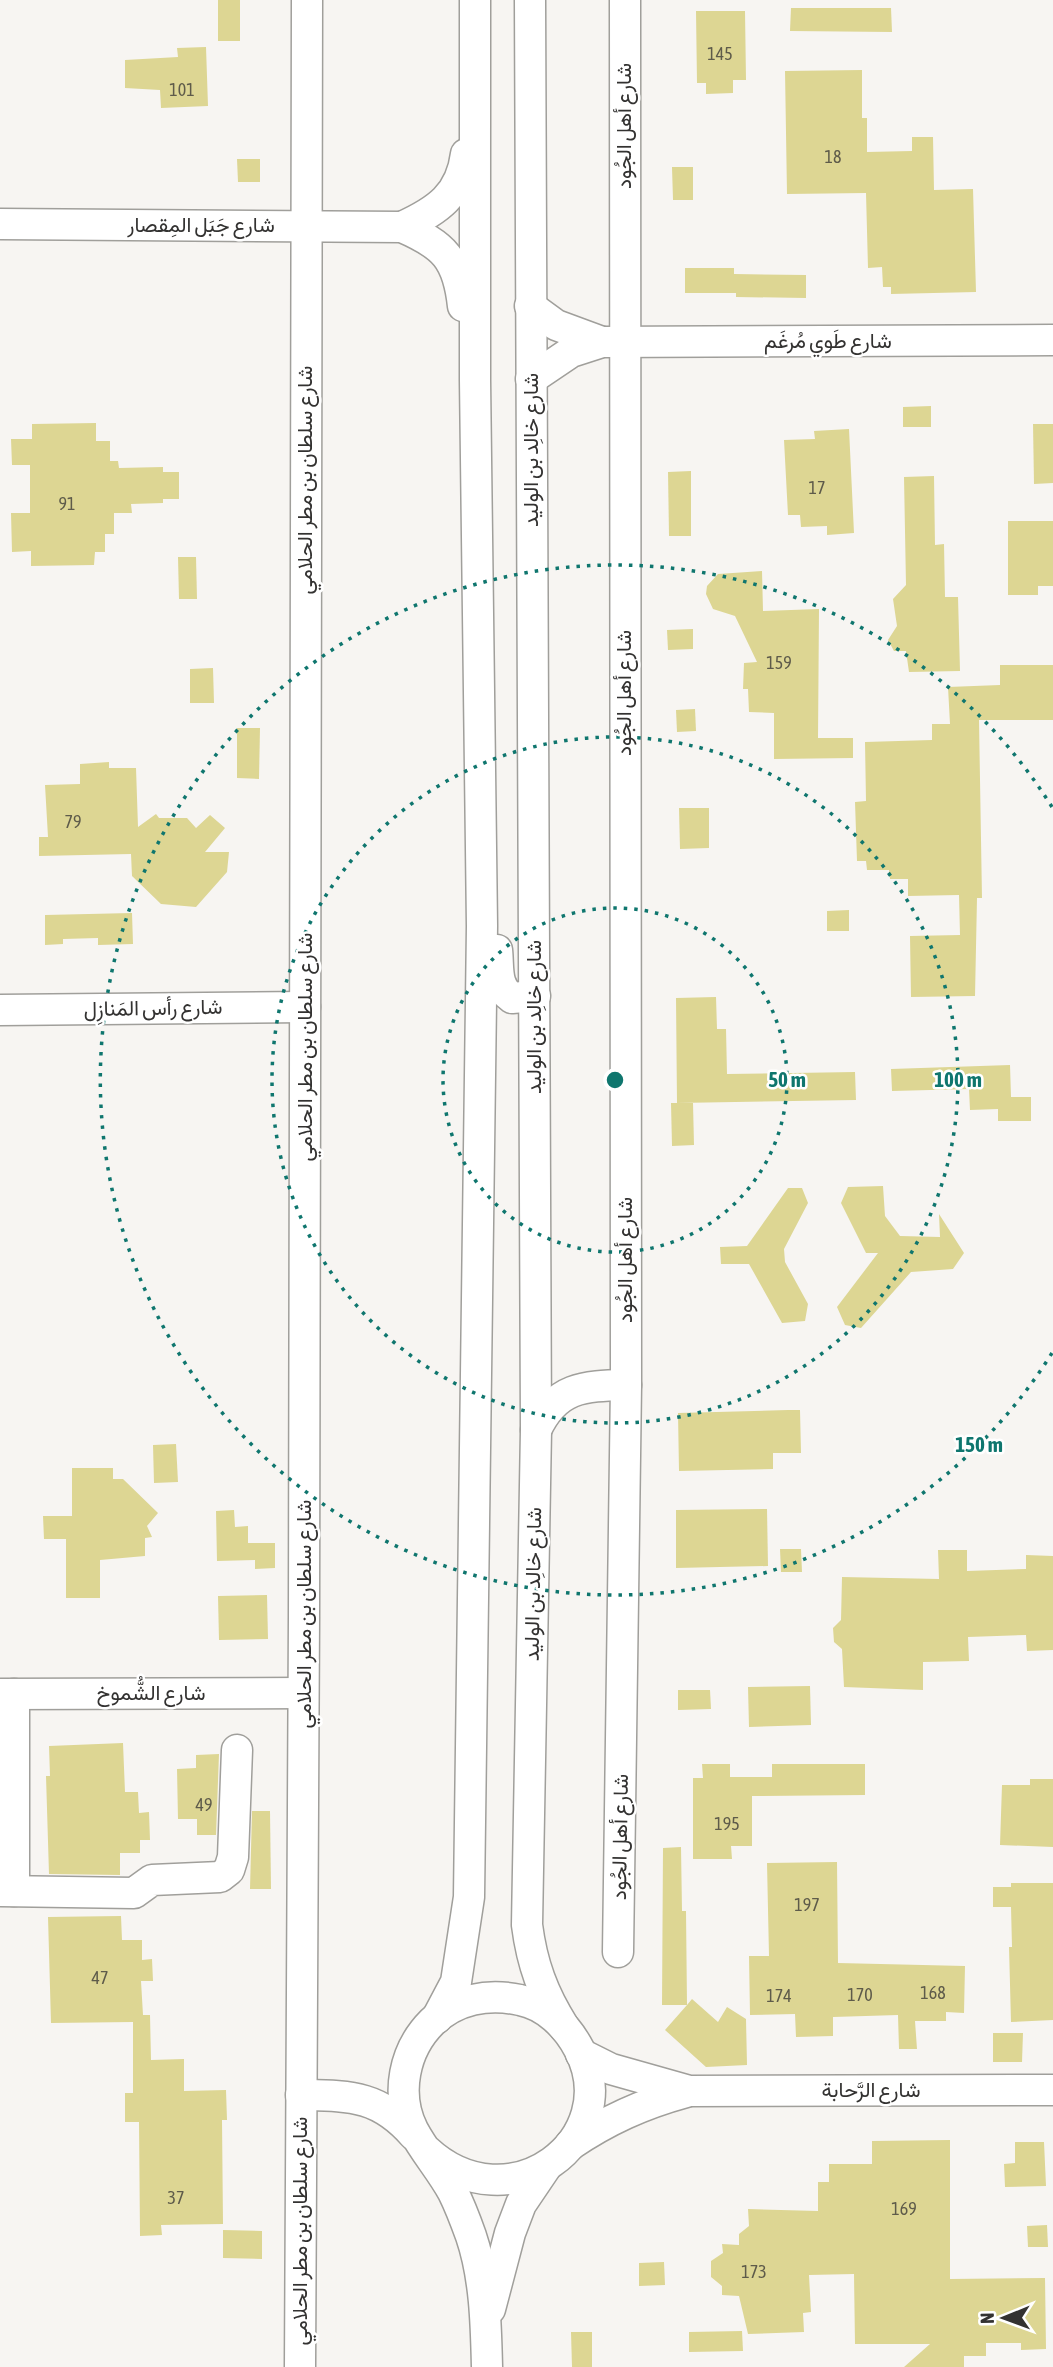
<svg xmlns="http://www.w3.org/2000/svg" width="1053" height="2367" font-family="'Asap Condensed',Vazirmatn,sans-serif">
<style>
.building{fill:#ddd693}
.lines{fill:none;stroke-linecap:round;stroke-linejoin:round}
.minor-casing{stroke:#a09f9b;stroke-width:33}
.minor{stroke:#fff;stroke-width:30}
.ring{fill:none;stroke:#0f766e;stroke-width:3.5;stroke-dasharray:3.5 7}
.labels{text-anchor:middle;stroke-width:5;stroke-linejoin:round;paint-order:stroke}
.number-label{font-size:18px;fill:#5e5b4a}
.street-label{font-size:21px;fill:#333231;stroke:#fff}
.centre{fill:#0f766e;stroke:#fff;stroke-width:3.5}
.ring-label{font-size:21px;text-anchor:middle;font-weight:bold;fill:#0f766e;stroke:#fff;stroke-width:5;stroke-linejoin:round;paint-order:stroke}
</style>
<rect width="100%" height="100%" fill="#f7f5f2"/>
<g class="building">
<rect x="218" y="0" width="22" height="41"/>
<polygon points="791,8 891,8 892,32 790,31"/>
<polygon points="696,11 745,11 746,80 733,80 733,93 706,94 706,83 697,83"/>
<polygon points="206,47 208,106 161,108 160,90 125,88 125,60 178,57 177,48"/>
<polygon points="862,70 862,118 867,118 867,152 912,151 912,137 933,137 934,190 973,189 976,292 891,294 891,287 883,287 882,267 868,268 866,193 787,194 785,71"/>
<polygon points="237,159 260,159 260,182 238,182"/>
<polygon points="672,167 693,167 693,200 673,200"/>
<polygon points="685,268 734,268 734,274 806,275 806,298 736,297 736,293 685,293"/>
<polygon points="931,406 931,427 903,427 903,407"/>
<polygon points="96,423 96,441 110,441 110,461 118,461 119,468 163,467 163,472 179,472 179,499 163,499 163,503 131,504 132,513 114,513 114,534 105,534 105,552 95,552 94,565 31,566 31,551 12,552 11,513 30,513 30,465 12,465 11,439 32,439 32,424"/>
<polygon points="1033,424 1053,424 1053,483 1034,484"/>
<polygon points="849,429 854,533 827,535 827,526 801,527 800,515 788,515 784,440 815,439 814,431"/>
<polygon points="691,471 691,536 669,536 668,472"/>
<polygon points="934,476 935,545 944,544 945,597 958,597 960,671 909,672 906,651 894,651 888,640 897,626 893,599 906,585 904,477"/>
<polygon points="1008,521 1053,521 1053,586 1038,586 1038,595 1008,595"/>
<polygon points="178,557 196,557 197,599 179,599"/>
<polygon points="762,571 763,611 819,609 818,738 853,738 853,758 774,759 774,713 749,712 748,689 743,689 744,663 757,662 735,616 713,609 706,594 707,586 718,574"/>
<polygon points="693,629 693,649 668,650 667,630"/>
<polygon points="1000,665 1053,665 1053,720 979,720 982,898 977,898 975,996 911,997 910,936 960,935 959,895 908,896 908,879 890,879 889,870 867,870 866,861 857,861 855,802 866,801 865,742 932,740 932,724 950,724 948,687 1000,685"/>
<polygon points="213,668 214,703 190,703 190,669"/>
<polygon points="695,709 696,731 677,732 676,710"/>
<polygon points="237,728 260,728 259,779 237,778"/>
<polygon points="109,762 109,768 136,768 138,827 156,814 159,818 187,818 196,828 210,815 225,828 205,852 229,852 227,872 196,907 161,904 132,876 131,854 39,856 39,837 48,837 45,785 80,784 80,764"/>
<polygon points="679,808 709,808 709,848 680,849"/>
<polygon points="849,910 849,931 827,931 827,911"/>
<polygon points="132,913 133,944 98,945 98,938 63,939 63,944 45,945 45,915"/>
<polygon points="716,997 717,1029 726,1029 727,1074 855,1072 856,1100 677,1103 676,998"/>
<polygon points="1010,1065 1011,1097 1031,1097 1031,1121 998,1121 998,1109 970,1110 969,1089 892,1091 891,1069"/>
<polygon points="671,1103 693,1103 694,1145 672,1146"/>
<polygon points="883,1186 885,1216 900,1236 940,1237 939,1214 964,1253 953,1269 911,1272 861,1328 845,1325 837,1307 878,1253 866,1253 841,1203 848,1187"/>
<polygon points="788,1188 802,1188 808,1203 784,1249 785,1262 808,1304 805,1321 782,1323 749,1264 721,1264 720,1247 747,1246"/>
<polygon points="788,1410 800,1410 801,1453 773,1453 773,1469 679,1471 678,1413"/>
<polygon points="176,1444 178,1482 154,1483 153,1445"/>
<polygon points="72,1468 113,1468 113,1479 123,1479 158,1513 147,1526 152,1537 145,1538 145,1556 100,1560 100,1598 66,1598 66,1539 44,1539 43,1516 72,1516"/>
<polygon points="767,1509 768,1566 676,1568 676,1510"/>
<polygon points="234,1510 235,1527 248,1526 248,1543 275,1543 275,1568 255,1569 255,1560 217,1561 216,1511"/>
<polygon points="780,1549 801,1549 802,1572 781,1572"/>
<polygon points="938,1550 967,1550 967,1571 1026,1569 1026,1555 1053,1556 1053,1650 1027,1651 1026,1635 968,1637 969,1661 923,1662 923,1690 844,1687 842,1649 834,1642 833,1628 841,1620 842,1577 939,1579"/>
<polygon points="267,1595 268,1639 219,1640 218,1596"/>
<polygon points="810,1686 811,1725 749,1727 748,1687"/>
<polygon points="678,1690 710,1690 711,1709 678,1710"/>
<polygon points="123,1743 125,1792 138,1792 139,1813 149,1812 150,1840 140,1840 140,1853 120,1853 120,1875 49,1874 46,1776 50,1776 49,1746"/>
<polygon points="219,1754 216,1835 197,1835 197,1819 178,1819 177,1769 196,1768 196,1755"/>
<polygon points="702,1764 730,1764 730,1777 772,1777 772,1764 865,1764 865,1795 752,1796 752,1846 731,1846 732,1859 693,1859 693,1778 703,1778"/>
<polygon points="1030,1779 1053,1779 1053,1847 1000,1845 1002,1785 1030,1785"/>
<polygon points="252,1811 270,1811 271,1889 250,1889"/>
<polygon points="681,1847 682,1911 686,1911 687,2005 692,1999 718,2022 727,2007 746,2019 747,2065 706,2067 665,2030 687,2005 662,2005 663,1848"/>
<polygon points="837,1862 838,1963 965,1966 964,2013 946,2012 946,2021 915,2021 917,2049 899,2049 898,2015 833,2017 833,2036 796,2037 795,2014 750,2015 749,1956 769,1956 767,1863"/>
<polygon points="1011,1883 1053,1883 1053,2020 1011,2022 1009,1947 1012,1947 1011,1907 993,1907 993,1887 1011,1887"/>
<polygon points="121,1916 122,1940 142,1940 142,1960 152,1959 153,1981 141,1981 143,2015 150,2015 151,2060 184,2059 184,2091 226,2090 227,2120 222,2120 223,2224 161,2225 162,2235 140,2236 139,2122 125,2122 125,2093 133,2093 133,2022 51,2023 48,1917"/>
<polygon points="993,2033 1023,2033 1022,2062 993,2062"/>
<polygon points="950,2140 950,2279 1045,2278 1046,2349 1021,2350 1021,2343 986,2343 986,2356 964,2356 964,2367 904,2367 930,2344 855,2344 854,2274 809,2275 811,2312 803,2313 804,2332 748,2334 739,2296 722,2295 722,2286 711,2277 711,2261 723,2253 722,2244 739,2245 739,2234 749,2226 748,2209 818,2211 818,2182 829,2182 829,2164 872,2164 872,2141"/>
<polygon points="1015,2142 1044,2142 1046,2186 1005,2187 1004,2164 1015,2163"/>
<polygon points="1047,2225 1048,2247 1028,2247 1027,2226"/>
<polygon points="223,2230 262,2231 262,2259 223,2258"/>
<polygon points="664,2262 665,2285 639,2286 639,2263"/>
<polygon points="742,2331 743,2351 689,2352 689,2332"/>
<polygon points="571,2332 592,2332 592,2367 572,2367"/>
</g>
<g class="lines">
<g class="minor-casing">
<g id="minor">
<path d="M530,0l6,1430 -9,495c5,39 16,69 37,102"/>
<path d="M0,224l402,3c42,18 56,32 61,79"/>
<path d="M402,227c35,-16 59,-32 64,-73"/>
<polyline points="530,306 556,325 602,342"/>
<polyline points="531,379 571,352 602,342 1053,340"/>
<path d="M497,950c2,18 -2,36 15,48l23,-2"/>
<polyline points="0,1010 305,1007"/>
<path d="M536,1430c20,-43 47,-44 90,-45"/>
<polyline points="0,1694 303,1693"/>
<polyline points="14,1694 14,1891"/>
<polyline points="0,1891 134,1893 152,1880 220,1877 229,1870 233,1857 237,1750"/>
<polyline points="618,1952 626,1385 625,0"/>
<polyline points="437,2018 456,1982 469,1897 482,926 475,380 475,0"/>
<polyline points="581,2054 611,2069 689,2091 1053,2090"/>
<path d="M301,2095c49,1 78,0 113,40"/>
<path d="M570,2145c37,-25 72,-41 116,-53"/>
<path d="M426,2150c84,78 200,-12 153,-101 -12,-23 -33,-44 -59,-49 -32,-7 -64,-1 -88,22 -28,28 -37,72 -19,108 11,21 28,40 40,62 7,14 13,30 18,44 14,41 15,88 16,131"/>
<polyline points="490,2309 510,2233 521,2204 546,2167"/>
<polyline points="300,2367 304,1617 307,0"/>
</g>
</g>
<use href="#minor" class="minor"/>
</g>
<g class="ring">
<circle cx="615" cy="1080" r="172"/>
<circle cx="615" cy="1080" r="343"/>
<path d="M1052 1353A515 515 0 1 1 1052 807"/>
</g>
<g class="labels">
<g class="number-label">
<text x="720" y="60">145</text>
<text x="182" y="96">101</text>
<text x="833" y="163">18</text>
<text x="817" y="494">17</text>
<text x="67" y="510">91</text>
<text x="779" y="669">159</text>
<text x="73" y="828">79</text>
<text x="204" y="1811">49</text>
<text x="727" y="1830">195</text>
<text x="807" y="1911">197</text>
<text x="100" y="1984">47</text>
<text x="933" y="1999">168</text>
<text x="860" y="2001">170</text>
<text x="779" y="2002">174</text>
<text x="176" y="2204">37</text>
<text x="904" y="2215">169</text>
<text x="754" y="2278">173</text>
</g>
<g class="street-label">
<text transform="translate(624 126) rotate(-90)" y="7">شارع أهل الجُود</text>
<text x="201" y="232">شارع جَبَل المِقصار</text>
<text x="828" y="348">شارع طَوي مُرغَم</text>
<text transform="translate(531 450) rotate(-90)" y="7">شارع خالِد بن الوليد</text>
<text transform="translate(305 480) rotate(-90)" y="7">شارع سلطان بن مطر الحلامي</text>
<text transform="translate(624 693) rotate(-90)" y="7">شارع أهل الجُود</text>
<text transform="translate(153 1008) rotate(-1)" y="7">شارع رأس المَنازِل</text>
<text transform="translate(534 1017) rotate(-90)" y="7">شارع خالِد بن الوليد</text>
<text transform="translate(305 1047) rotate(-90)" y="7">شارع سلطان بن مطر الحلامي</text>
<text transform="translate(625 1260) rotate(-90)" y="7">شارع أهل الجُود</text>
<text transform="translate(533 1584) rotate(-89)" y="7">شارع خالِد بن الوليد</text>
<text transform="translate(304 1614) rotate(-90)" y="7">شارع سلطان بن مطر الحلامي</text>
<text x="151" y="1700">شارع الشُّموخ</text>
<text transform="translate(620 1837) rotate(-89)" y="7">شارع أهل الجُود</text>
<text x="871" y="2097">شارع الرَّحابة</text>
<text transform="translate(300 2231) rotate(-90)" y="7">شارع سلطان بن مطر الحلامي</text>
</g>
</g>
<circle cx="615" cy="1080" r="10" class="centre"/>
<g class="ring-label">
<text x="787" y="1087">50 m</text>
<text x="958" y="1087">100 m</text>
<text x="979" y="1452">150 m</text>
</g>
<g transform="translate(1004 2318) rotate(269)" stroke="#ffffff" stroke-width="5" paint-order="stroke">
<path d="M0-5L12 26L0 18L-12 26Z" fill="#333231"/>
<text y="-10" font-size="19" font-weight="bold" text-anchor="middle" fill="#333231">N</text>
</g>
</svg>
